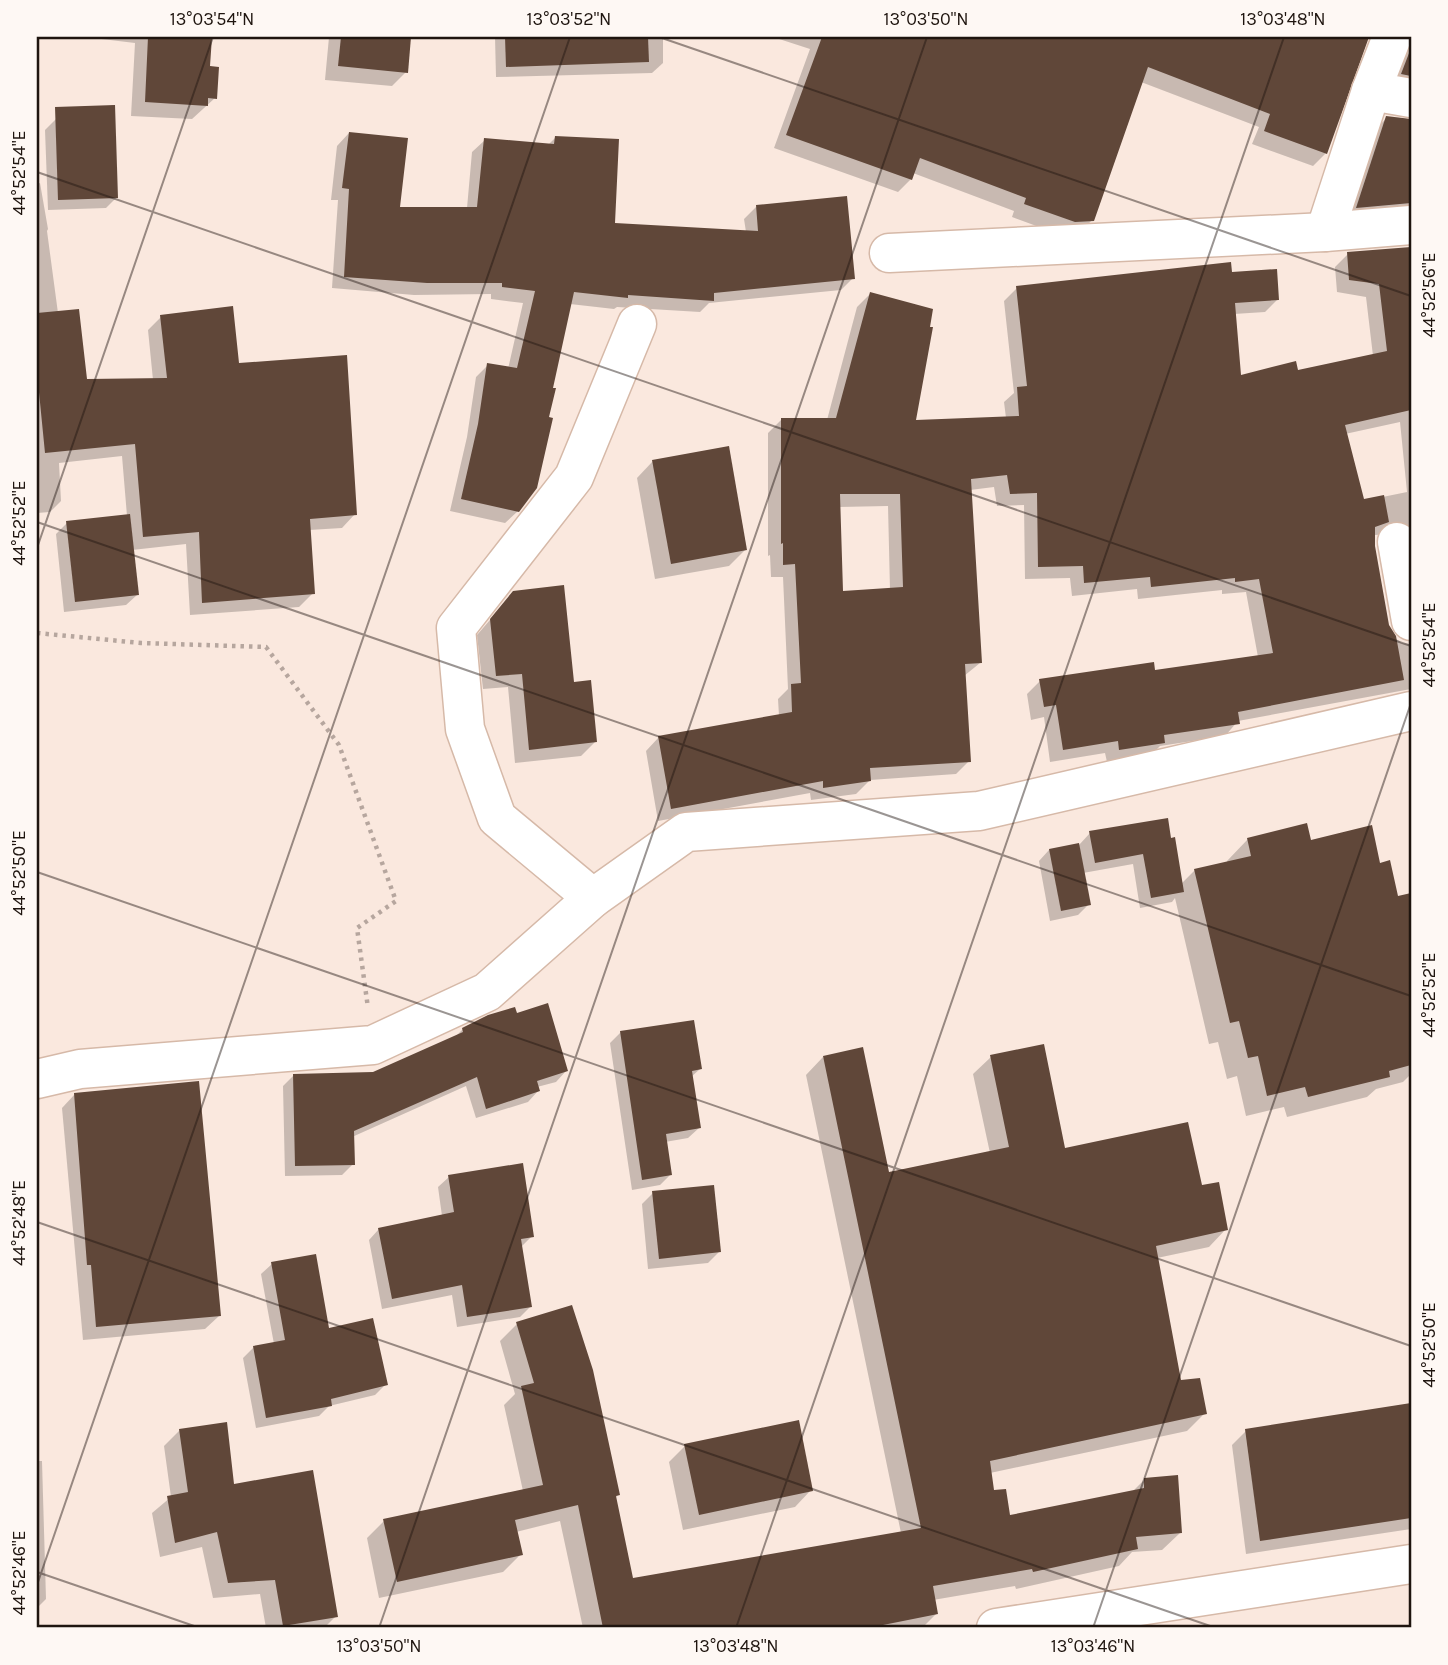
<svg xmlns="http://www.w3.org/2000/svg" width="1448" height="1665" font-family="Karla,sans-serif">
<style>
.shadow{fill:#0003;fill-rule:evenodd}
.building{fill:#604739;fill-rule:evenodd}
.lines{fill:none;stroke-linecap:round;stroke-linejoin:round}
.street-casing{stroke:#d6b9a8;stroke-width:41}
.secondary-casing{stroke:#d6b9a8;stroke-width:41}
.path{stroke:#b6a69e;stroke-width:4.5;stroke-dasharray:3.5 5;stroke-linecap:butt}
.street{stroke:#fff;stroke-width:38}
.secondary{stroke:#fff;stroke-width:38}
.ticks{fill:none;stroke:#1f150f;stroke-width:2;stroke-opacity:0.45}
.neatline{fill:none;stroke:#1f150f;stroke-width:2.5}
.ticks-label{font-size:18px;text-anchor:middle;fill:#1f150f}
</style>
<rect width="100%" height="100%" fill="#fae8de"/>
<g class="shadow">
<polygon points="85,37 210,37 209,68 215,98 192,119 131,116 135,43"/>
<polygon points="329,37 409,37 406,72 392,86 325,80"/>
<polygon points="495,37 663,37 663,63 652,73 496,77"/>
<polygon points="773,37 1367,37 1326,153 1313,166 1252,144 1259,127 1141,82 1092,220 1079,234 1061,235 1012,217 1014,211 913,173 911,179 898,192 774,148 810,49"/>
<polygon points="1397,37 1411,37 1411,94 1389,87"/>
<polygon points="113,105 116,198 106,208 48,210 45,130 56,119"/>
<polygon points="1387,118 1411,121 1411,222 1344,220 1373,131"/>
<polygon points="349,133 398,208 467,208 472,152 485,140 548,145 555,138 613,225 746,232 744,219 756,207 853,278 841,290 709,303 700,312 617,307 614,309 570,304 551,389 518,511 505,523 450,511 467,437 476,377 488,365 508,369 523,303 491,299 491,294 414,295 332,288 338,200 331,200 337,146"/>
<polygon points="40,183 48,229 47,231 58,313 85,381 153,380 148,330 161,317 238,365 355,514 342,528 309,530 313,593 299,607 190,615 186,544 132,550 137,595 126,605 64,612 56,534 67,523 127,516 122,456 59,463 61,501 50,512 37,513 37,184"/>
<path d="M1411,249v332l-19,-47 -17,1 -1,10 14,80 4,11 10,7 9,1v45l-173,32 -13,15 -65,10 -10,10 -43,6 -2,-9 -55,9 -6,-45 -13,3 -4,-26 13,-13 114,-9 104,-15 -12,-65 -24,2v-4l-84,9 -1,-10 -65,7 -2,-18 -45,1 -1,-74 -27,1 -3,-19 -24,3 10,173 -16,13 5,85 -13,13 -86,6 -14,14 -45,6 -1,-7 -152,28 -12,-70 13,-14 120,-21 -1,-17 10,-10 -5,-112h-12l-1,-22 -2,1v-123l13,-13h46l30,-113 13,-13 44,128 92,-4 -2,-16 10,-9 -10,-92 13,-13 213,-14 48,25 -13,13 -31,2 6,63 57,-5 76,-16 -7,-59 -29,-5 -2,-25 13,-13zM1400,422l7,70 -44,9 -18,-67zM888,506l2,84 -48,3 -3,-86z"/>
<polygon points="653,461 746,549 729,566 655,579 637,478"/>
<polygon points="514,592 573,683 595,742 581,756 515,763 508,687 483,689 477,635"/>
<polygon points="1166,820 1181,884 1195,870 1227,863 1227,861 1248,839 1310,843 1379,865 1397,898 1408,896 1411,909 1411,1074 1403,1082 1376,1089 1367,1097 1287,1117 1284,1107 1246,1116 1237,1076 1227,1079 1218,1042 1209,1044 1175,898 1172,902 1140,908 1133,864 1083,873 1089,904 1078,915 1050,921 1039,861 1049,850 1079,845 1090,833"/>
<polygon points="463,1029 566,1071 556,1082 537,1087 538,1091 528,1102 476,1118 466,1086 352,1137 353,1164 342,1175 285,1176 283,1086 294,1075 373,1073 454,1038"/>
<polygon points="621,1032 700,1069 691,1077 699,1128 688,1138 665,1142 670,1175 660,1185 632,1190 610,1043"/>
<polygon points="823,1057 888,1174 990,1153 973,1074 991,1057 1064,1150 1200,1188 1226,1229 1209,1247 1157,1258 1180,1382 1205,1413 1187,1431 990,1473 992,1491 1009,1517 1132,1492 1144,1480 1180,1533 1162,1550 1132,1552 1119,1566 1016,1589 1015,1586 933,1600 936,1614 922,1628 583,1628 560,1521 516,1532 521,1554 503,1572 379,1598 367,1538 384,1521 523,1491 504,1405 515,1394 500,1341 517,1324 619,1494 615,1498 631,1580 901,1533 806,1075"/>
<polygon points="75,1094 219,1316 205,1329 83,1340 62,1108"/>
<polygon points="449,1177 532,1236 521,1247 531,1306 520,1317 457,1327 452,1295 382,1309 369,1240 379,1229 442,1216 438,1187"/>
<polygon points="653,1193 719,1252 708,1263 648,1269 642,1204"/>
<polygon points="272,1264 328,1330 386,1384 375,1395 329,1406 319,1416 256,1428 243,1358 254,1347 274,1344 261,1274"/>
<polygon points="1411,1404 1411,1529 1246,1554 1232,1445 1246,1431"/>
<polygon points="180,1430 233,1486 336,1616 324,1628 266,1628 260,1594 213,1598 202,1547 160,1557 152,1513 171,1497 164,1446"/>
<polygon points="685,1446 811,1490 795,1507 683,1530 669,1462"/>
<polygon points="37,1461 42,1461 46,1599 37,1608"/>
</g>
<g class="building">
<polygon points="148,37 212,37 210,66 219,67 217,99 208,98 208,106 145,102"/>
<polygon points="341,37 411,37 408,73 338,66"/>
<polygon points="505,37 648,37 649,62 506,67"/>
<polygon points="822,37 1369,37 1327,154 1264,131 1270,114 1148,67 1094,221 1075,222 1024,204 1026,198 920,158 912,180 786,135"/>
<polygon points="1411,48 1411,76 1401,74"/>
<polygon points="115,105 118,198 58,200 55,107"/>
<polygon points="1386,116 1411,119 1411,203 1356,208"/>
<polygon points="349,132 408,138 400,207 477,207 484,138 554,144 555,136 619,139 615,223 758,231 756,205 847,196 855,279 714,293 714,301 628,295 628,298 574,292 553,388 556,388 549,417 553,418 537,488 519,512 461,499 478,424 487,363 517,368 535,291 502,287 502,283 427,283 344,277 349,189 342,188"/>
<path d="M1411,247v163l-66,15 19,74 20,-4 5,27 -14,5v19l14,79 7,11 8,44 -166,32 2,12 -76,11 1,8 -46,7 -1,-9 -55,9 -7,-45 -12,2 -5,-28 115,-17 1,8 118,-17 -14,-74 -24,3v-4l-84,9 -1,-10 -66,6 -1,-17 -45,1 -1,-74 -27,1 -3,-19 -36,4 11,184 -17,1 6,98 -101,6 1,13 -48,7v-7l-152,28 -13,-73 134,-24 -1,-28 10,-1 -6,-119 -12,1v-22l-2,1v-126h55l34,-126 63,17 -3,18h3l-17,93 103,-4 -2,-29 10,-1 -11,-100 215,-24 1,10 45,-3 2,31 -44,3 6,72 55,-14 2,9 89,-19 -8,-67 -30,-4 -2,-28zM840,494h60l3,93 -60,4z"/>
<polygon points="233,306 239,363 347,355 357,515 310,519 315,594 202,603 199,532 143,537 135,444 45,453 37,372 37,313 79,309 87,379 167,378 160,315"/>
<polygon points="729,446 747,550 671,564 652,460"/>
<polygon points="130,514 139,595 75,602 66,521"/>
<polygon points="564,585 574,682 591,680 597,742 529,750 522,674 496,676 490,619 513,591"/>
<polygon points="1168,818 1171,838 1175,837 1184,892 1151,898 1143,854 1095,863 1089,831"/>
<polygon points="1307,823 1311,840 1372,825 1380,863 1390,860 1398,896 1411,893 1411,1065 1389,1071 1390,1077 1308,1097 1305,1087 1267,1096 1258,1056 1248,1058 1239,1021 1230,1023 1194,869 1251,856 1247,838"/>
<polygon points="1079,843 1091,905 1061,911 1049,849"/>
<polygon points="548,1003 568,1071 537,1081 540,1091 486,1109 477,1077 354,1131 355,1165 295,1166 293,1074 373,1072 463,1032 462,1028 488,1015 515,1007 517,1013"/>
<polygon points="694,1020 702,1069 692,1071 701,1128 666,1134 672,1175 642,1180 620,1031"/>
<polygon points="1044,1044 1065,1148 1188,1122 1202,1185 1219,1182 1228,1230 1156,1246 1181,1380 1200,1378 1207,1414 990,1461 994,1490 1006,1489 1010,1515 1144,1488 1144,1478 1178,1475 1182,1533 1136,1537 1138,1549 1033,1572 1032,1569 933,1586 938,1614 868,1628 603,1628 578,1505 515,1520 523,1555 397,1582 383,1519 543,1485 521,1386 534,1383 516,1322 572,1305 593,1370 620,1495 616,1496 633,1578 921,1528 823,1056 863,1047 889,1172 1009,1147 990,1055"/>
<polygon points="199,1081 221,1316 96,1327 91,1265 87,1265 74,1093"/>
<polygon points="523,1163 534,1237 521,1239 532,1307 467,1317 462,1285 392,1299 378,1228 454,1212 448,1175"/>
<polygon points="714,1185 721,1252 659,1259 652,1191"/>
<polygon points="316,1254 329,1328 373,1318 388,1385 331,1399 332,1406 266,1418 253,1346 285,1340 271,1262"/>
<polygon points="1411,1403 1411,1518 1260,1541 1245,1429"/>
<polygon points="799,1420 813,1491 699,1515 684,1444"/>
<polygon points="227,1422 234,1484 313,1470 338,1617 283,1626 275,1580 228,1583 217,1532 175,1543 167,1496 188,1492 179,1429"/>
</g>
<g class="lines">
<g class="street-casing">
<g id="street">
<polyline points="1371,91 1411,98"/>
<polyline points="1325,232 1371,91 1392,37"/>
<polyline points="889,253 1325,232 1411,225"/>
<polyline points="1397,542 1411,621"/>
<polyline points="593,898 497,818 465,729 456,628 574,477 637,324"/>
<polyline points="37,1079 80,1069 373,1045 487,992 593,898 686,832 979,811 1411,711"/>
</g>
</g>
<g class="secondary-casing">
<polyline id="secondary" points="996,1628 1411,1564"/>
</g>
<polyline class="path" points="37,633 141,643 266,647 339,745 396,901 357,928 368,1008"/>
<use href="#street" class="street"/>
<use href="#secondary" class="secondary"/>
</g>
<path class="ticks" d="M659,37l752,259M37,172l1374,474M37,522l1374,474M37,548l176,-511M37,872l1374,474M37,1222l1179,406M37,1572l163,56M37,1585l533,-1548M379,1628l548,-1591M736,1628l548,-1591M1093,1628l318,-925"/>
<rect width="1448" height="1665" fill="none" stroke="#fef8f4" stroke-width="77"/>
<rect x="38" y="38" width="1372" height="1588" class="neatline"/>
<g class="ticks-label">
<text x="212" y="25">13°03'54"N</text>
<text x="569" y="25">13°03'52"N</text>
<text x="926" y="25">13°03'50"N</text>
<text x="1283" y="25">13°03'48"N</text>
<text transform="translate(19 173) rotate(-90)" y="6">44°52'54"E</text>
<text transform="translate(1429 295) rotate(-90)" y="6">44°52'56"E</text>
<text transform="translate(19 523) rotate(-90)" y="6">44°52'52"E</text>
<text transform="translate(1429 645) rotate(-90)" y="6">44°52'54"E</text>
<text transform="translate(19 873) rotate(-90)" y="6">44°52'50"E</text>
<text transform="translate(1429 995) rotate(-90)" y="6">44°52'52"E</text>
<text transform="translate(19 1223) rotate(-90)" y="6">44°52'48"E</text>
<text transform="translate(1429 1345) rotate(-90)" y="6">44°52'50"E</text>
<text transform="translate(19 1573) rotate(-90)" y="6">44°52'46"E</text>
<text x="379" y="1652">13°03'50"N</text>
<text x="736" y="1652">13°03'48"N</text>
<text x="1093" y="1652">13°03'46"N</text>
</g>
</svg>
